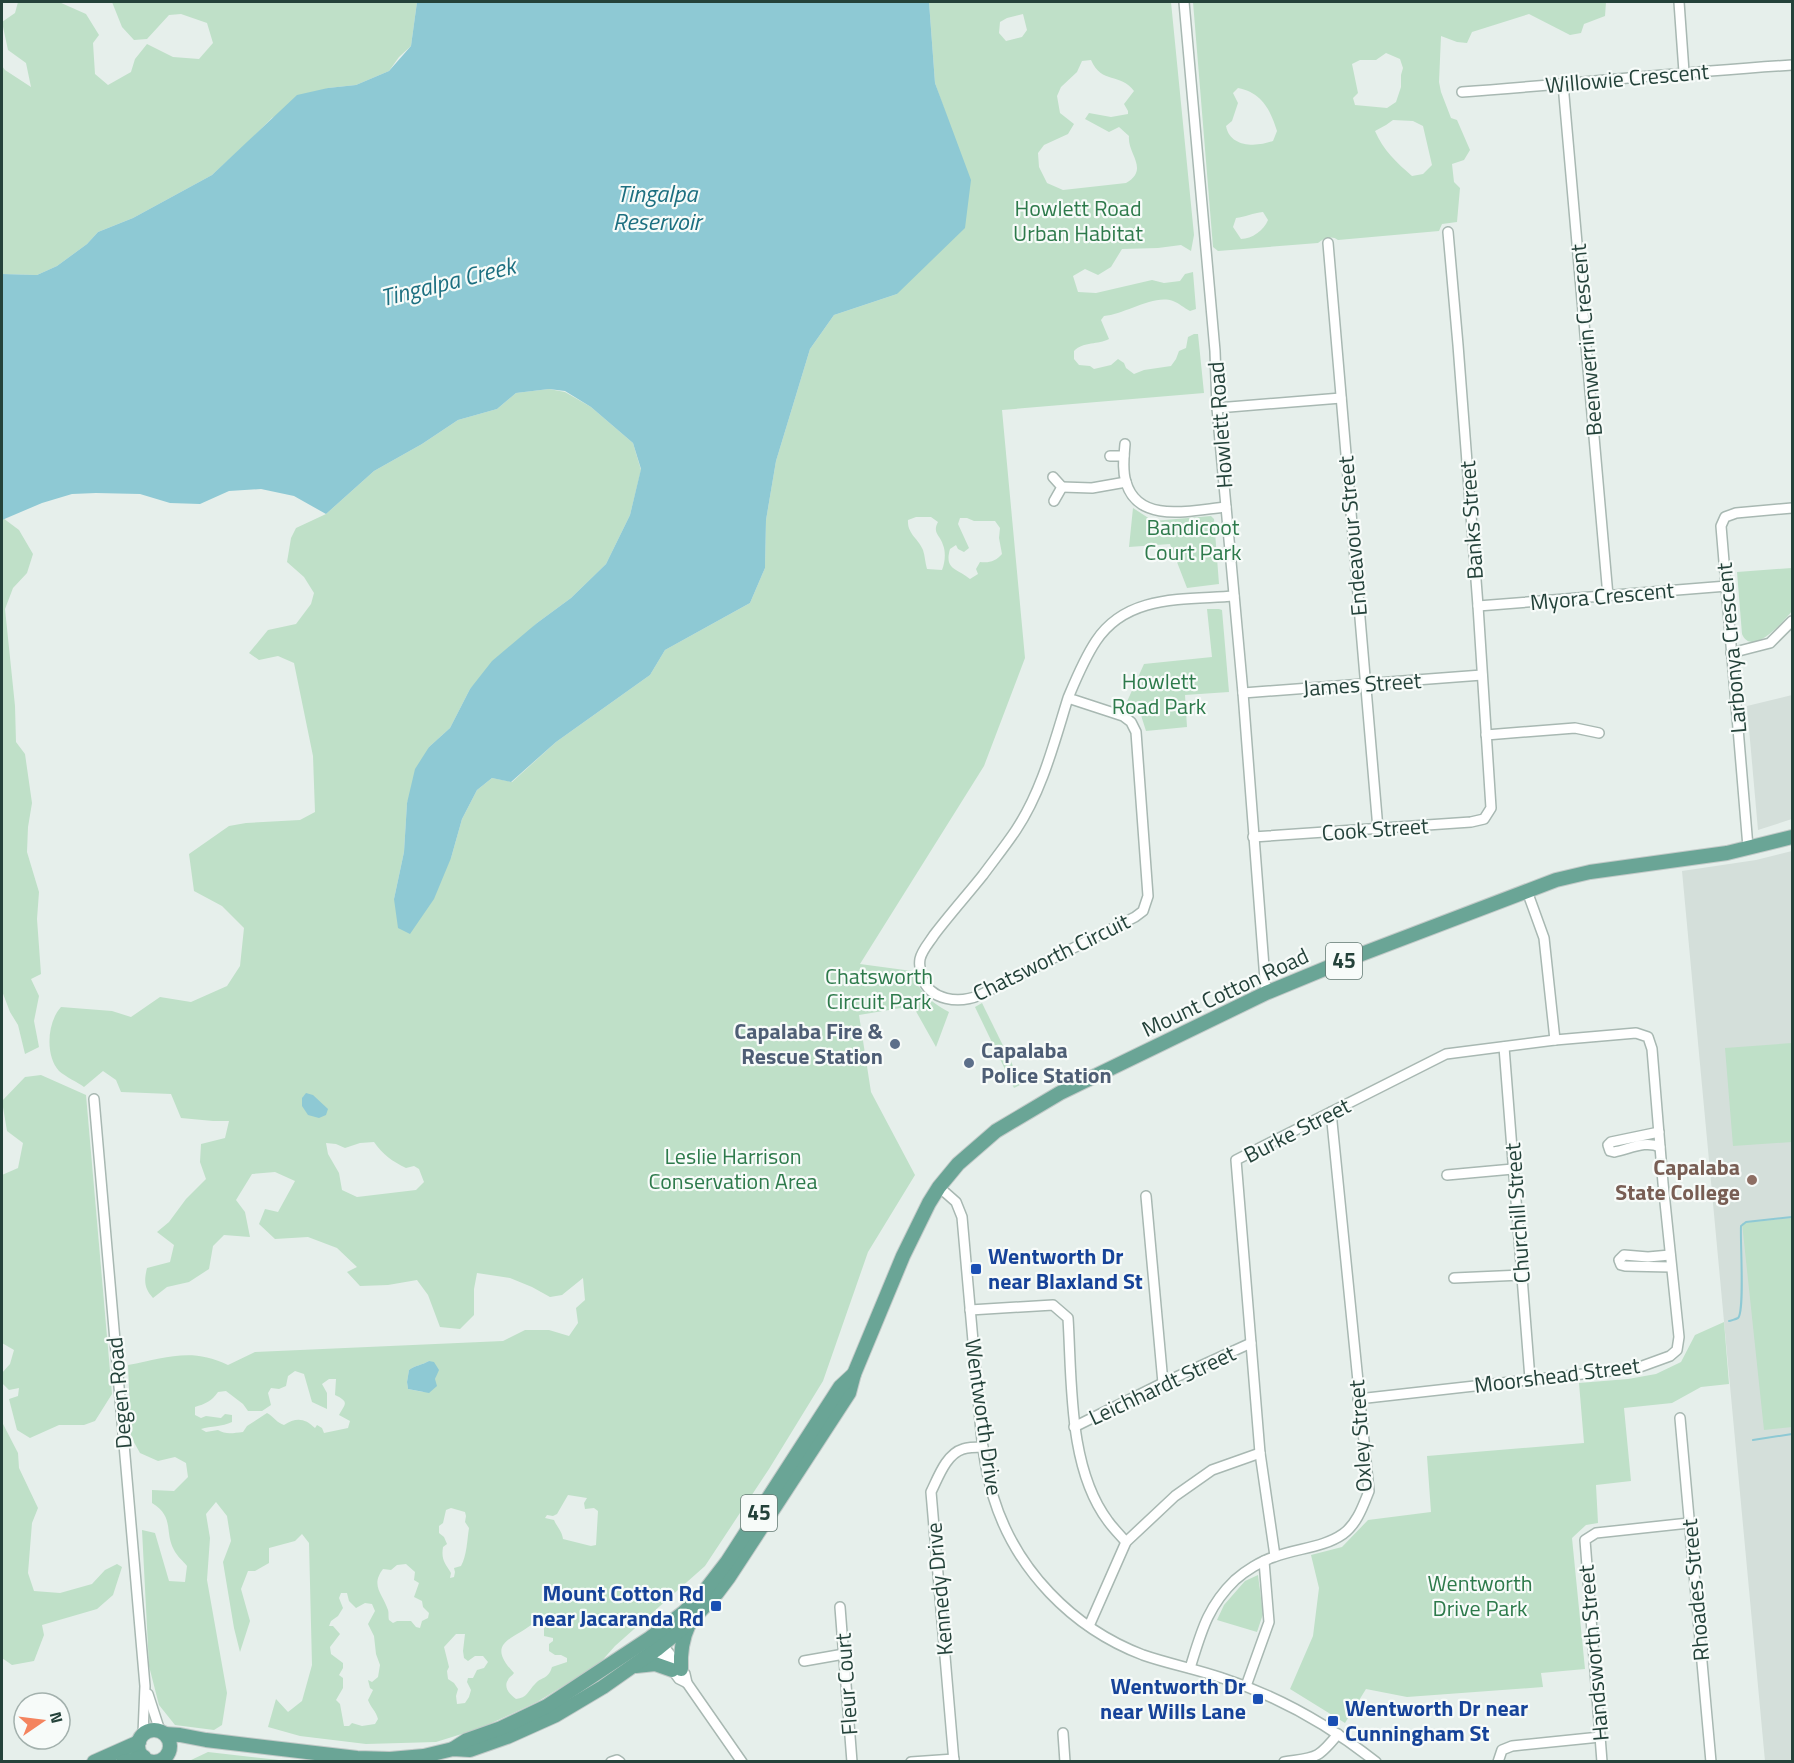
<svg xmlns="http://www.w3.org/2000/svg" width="1794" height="1763" font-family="'Titillium Web',sans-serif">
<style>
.built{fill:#d4dfda}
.green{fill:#bfe0c8;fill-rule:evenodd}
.water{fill:#8ec9d4}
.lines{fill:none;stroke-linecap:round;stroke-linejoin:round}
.stream{stroke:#8ec9d4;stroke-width:2}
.minor-casing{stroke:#a8b8b2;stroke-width:12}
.tertiary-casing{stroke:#a8b8b2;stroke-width:14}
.primary-casing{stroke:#c2cac8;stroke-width:16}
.minor{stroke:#fff;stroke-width:9}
.tertiary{stroke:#fff;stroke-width:10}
.primary{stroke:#6aa596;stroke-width:14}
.service-dot{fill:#5c6f8a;stroke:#f7fbf9;stroke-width:2}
.education-dot{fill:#8d6e63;stroke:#f7fbf9;stroke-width:2}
.transit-dot{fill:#1a4fb4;stroke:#f7fbf9;stroke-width:2}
.labels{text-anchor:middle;stroke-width:4.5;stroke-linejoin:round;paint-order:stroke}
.shield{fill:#f7fbf9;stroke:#637a73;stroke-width:1.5}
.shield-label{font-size:21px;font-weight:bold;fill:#24423a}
.street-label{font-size:22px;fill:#24423a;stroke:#f7fbf9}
.park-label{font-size:22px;fill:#2d7a4b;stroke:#f7fbf9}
.service-label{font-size:22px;font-weight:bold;fill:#4e5e75;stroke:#f7fbf9;text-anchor:end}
.education-label{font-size:22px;font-weight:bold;fill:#785e54;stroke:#f7fbf9;text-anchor:end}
.transit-label{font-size:22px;font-weight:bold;fill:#164399;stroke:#f7fbf9;text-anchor:start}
.water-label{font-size:24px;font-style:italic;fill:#1c6f80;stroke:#f7fbf9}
</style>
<rect width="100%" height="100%" fill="#e6efeb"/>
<g class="built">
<polygon points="1792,695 1792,819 1758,830 1747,706"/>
<polygon points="1792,851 1792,1761 1765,1761 1682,871 1756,860"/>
</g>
<g class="green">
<polygon points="18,2 59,2 86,14 99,35 93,43 95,74 108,85 131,72 135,59 147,44 173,57 199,59 213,43 207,23 181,14 169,15 147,39 134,40 122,27 112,2 417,2 411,46 399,57 389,71 356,85 328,88 272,118 248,142 212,175 133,218 98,232 87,244 57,266 37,275 2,274 2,66 5,70 31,87 26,63 8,50 2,22 15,13"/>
<path d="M929,2h242l23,233 -3,16 -10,-6 -23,3 -36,1 -11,18 -13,8 -13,-6 -12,7 5,16 18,1 56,-13 12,3 16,-2 5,-7 8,-2 3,37 -6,2c-6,-3 -11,-8 -17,-10 -20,-7 -49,14 -69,15l-3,4 8,19c-11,6 -25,2 -35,12v8l5,6 11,1 4,3 17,-4 7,-6 6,4 2,5 8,6 10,-4 27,-4 5,-7 3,-8 7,-3 2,-11 6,-3h4l6,59 -202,17 23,248 -41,108 -124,198 52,7c8,22 17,30 37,41l-13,35 -23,-41 -54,9 12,77 44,83 -47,77 -45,129 -54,88 -64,97 -90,80 -16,18 -62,38 -56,26 -45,14 -70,2 -66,-8 -32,-9 8,-28 12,13 14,-11 10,-36 -3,-122 -7,-9 -7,7 -26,7v15l-14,8h-7l-7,18 9,32 -10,31 -6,-24 -11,-66 8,-21 -4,-25 -11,-14 -10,12 4,24 -3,42 20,113 -5,32 -8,5 -39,-5 -16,-20 -10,-39 -7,-136 13,3 14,48 16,1 2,-16c-4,-5 -10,-10 -13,-16 -10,-18 1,-33 -22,-47v-13l22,1 14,-14 -2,-14 -11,-6 -17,4 -18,-8 -9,-16 -3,-72c38,-7 63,-18 100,0l27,-13 248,-11 22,-11h24l20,6 9,-13 -2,-15 9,-8 -2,-22 -21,17 -12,2 -18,-10 -22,-9 -33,-5 -3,16v26l-14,14 -20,-2 -12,-32 -11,-15 -29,5 -28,1 -13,-14 10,-5 -20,-19 -29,-11 -33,2 -16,-15 6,-15 13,3 17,-31 -20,-9 -23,2 -16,26 9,12 5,25 -26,-2 -11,11 -4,23 -20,13 -22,5 -14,11c-9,-10 -9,-17 -6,-30l23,-6 4,-17 -17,-13 12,-10 17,-23 20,-20 -6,-17 1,-18 24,-6 4,-17h-16l-32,-3 -10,-24 -50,-2 -5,-12 -13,-9 -19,16c-7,-5 -18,-10 -25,-16 -14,-15 -12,-49 2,-64l51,4 19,6 29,-20 31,5 36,-16 13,-20 4,-38 -22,-22 -28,-15 -5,-37 40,-28 17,-3 54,-3 15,-8 -2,-56 -19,-93 -16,-7 -19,4 -10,-7 19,-23 28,-6 15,-20 3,-11 -10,-16 -17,-15 4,-24 5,-10 30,-14 48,-43 48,-27 36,-24 39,-11 19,-16 33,-4 16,3 26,15 42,36 8,27 -11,45 -24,49 -35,34 -34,25 -67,66 -20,39 -21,19 -22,56 -3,49 -10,47 57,-41 11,-39 15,-29 15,-12 20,4 44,-40 94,-67 15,-25 85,-47 15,-35 1,-48 10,-59 34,-112 24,-34 63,-21 52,-171 -14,-40zM1023,14l4,16 -5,7 -16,4 -7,-8 1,-11 7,-4zM1091,60c11,25 29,12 43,31l-10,13 4,7v3l-17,3 -22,-4 -4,6 24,13 10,-5 10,9c-2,18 21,33 -3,47l-63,7 -16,-7 -8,-16 -1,-14 6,-8 24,-11 6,-10 -14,-11 -3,-17 4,-9 16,-15 5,-11zM916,517h15l7,5c-6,11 2,13 5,23 3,7 2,18 -1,25l-15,-1c-2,-7 -2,-13 -4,-19 -4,-11 -16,-16 -15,-30zM960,518h7l7,3h21l5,7 -1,10 3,16c-6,7 -12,9 -22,8l-4,7 2,5 -8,5c-13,-11 -26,-9 -20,-30l6,-4 2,4 6,3 5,-4 -11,-24zM374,1142c9,13 18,19 32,26l8,-2 5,3 5,13 -8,8 -59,7 -15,-7 -3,-17 -11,-19 -2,-11 10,1 9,4 15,-5zM429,1361l7,13 -1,5 -12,13 -15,-3 -1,-7 2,-12c7,-5 13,-5 20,-9zM295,1371l9,3 8,28 15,7v-16l-5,-9 7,-5h7l-1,16c15,7 10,9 4,20l11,6 -2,7 -24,5 -2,-5 -5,-3 -2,3c-10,-10 -19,-11 -31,-3 -7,-2 -10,-8 -17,-12l-20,13 -4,6c-10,1 -17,3 -25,-2l-12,2 -5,-3c10,-3 21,-2 31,-7v-7l-7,-1 -4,4 -15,-2 -5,2 -6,-3v-8c10,-3 17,-6 23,-15l8,-1 17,13 5,7h14l9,-6 -3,-12 3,-5 8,1 7,-3 2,-10zM568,1495l19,3 -3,5 1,6 9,-1 4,3 -2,34 -5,1 -28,-7c-1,-8 -6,-12 -9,-19l-9,-2 2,-3 6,1 4,-2zM451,1508l14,4 1,4 -1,6 4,6c-2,12 -2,27 -8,38l-7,2 1,4 -1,5 -4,1 1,-5c-6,-10 -10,-13 -8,-26l4,-3 -3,-7 -5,-4v-7l4,-3 3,-13zM406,1564l9,8 -1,8 5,3 -5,14 8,4 1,6 6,6 -1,5 -6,3 -2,7 -4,-1 -5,-6h-14l-4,2 -4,-3c-1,-4 0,-7 -1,-10 -5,-16 -18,-24 -5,-41l8,1 6,-5zM341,1593h6l2,8 7,7 9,-5 7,1 3,7 -7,13 6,12 2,18 4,11 -2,12 -6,5 -4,-2 2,8 3,2 -5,10c3,8 8,11 10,19l-3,5 -13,2 -10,-3 -3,3h-5l-4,-22 -4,-4 7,-12v-10l-4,-3 4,-7v-5l-12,-9 -1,-7 10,-13 -7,-8h-4l2,-5 7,-5 5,-8 -4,-10zM535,1622h9v14l9,2v3l-4,3v7l6,4h6l6,3v4l-15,5c-4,13 -10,9 -17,17 -7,7 -8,14 -19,15 -6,-4 -13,-12 -8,-19 1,-3 4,-4 6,-7 -30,-32 0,-33 21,-51zM456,1634h9l-2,17 1,7 4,3 7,-5h8l5,6 -4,6 -7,2 -4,8h-5l-1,4 4,8 -2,7 -4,6 -8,1 -1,-8 2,-7 -4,-6 -6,-4 -1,-8 2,-4 -5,-20z"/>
<path d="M1193,2h413l-1,14 -21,8 -3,9 -11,2 -41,-21 -57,18 -5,11 -10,-1 -16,-6 -2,46 2,10 10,26 6,2 13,30 -6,10 -12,4 2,18 6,6 -3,34 -15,2 -3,7 -101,9c-6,-5 -14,-2 -20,3l-100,8 -5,-4zM1386,53l14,6 3,9 -2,7v12l-5,15 -9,6 -32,-3 -2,-7 5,-5 -6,-29 8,-4h16zM1238,88c24,5 32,21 39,43l-4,10c-16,6 -43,7 -47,-15l6,-5 6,-18 -5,-10zM1393,120l20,1 10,5 9,39 -9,9 -11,2c-15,-13 -29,-26 -37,-45l11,-6zM1263,212l5,8c-4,10 -16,19 -27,19l-8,-12 3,-9c9,-1 17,-5 27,-6z"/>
<polygon points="1133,508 1153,521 1211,516 1214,519 1219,584 1187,588 1170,544 1129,547"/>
<polygon points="3,518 19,530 33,554 27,573 13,588 5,609 15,706 16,742 25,754 32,803 28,827 27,852 39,892 37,919 41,974 31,979 39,996 34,1021 39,1047 25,1054 18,1025 10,1012 2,991"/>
<path d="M1792,568v43c-8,10 -40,47 -50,23l-5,-62z"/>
<polygon points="1207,609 1219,609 1222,610 1229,692 1185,695 1187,727 1146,731 1140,712 1125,706 1144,664 1212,657"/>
<polygon points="982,1003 1022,1084 1014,1088 975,1007"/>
<polygon points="1792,1043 1792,1142 1733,1146 1725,1048"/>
<polygon points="41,1075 86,1095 112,1394 95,1421 84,1425 59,1425 30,1438 17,1430 9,1399 18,1396 19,1388 9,1390 2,1383 2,1373 10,1364 14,1350 2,1343 2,1175 18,1168 23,1143 7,1131 2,1101 25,1077"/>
<polygon points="1792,1218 1792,1427 1764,1430 1742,1223"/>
<polygon points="1724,1322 1729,1384 1701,1387 1672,1403 1624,1408 1631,1481 1596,1485 1598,1523 1586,1525 1572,1538 1585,1669 1541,1673 1543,1687 1407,1697 1366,1689 1345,1723 1290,1689 1313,1636 1319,1588 1311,1555 1342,1547 1368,1520 1431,1512 1427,1456 1584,1443 1579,1383 1628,1379 1656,1374 1681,1362 1695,1335"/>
<polygon points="2,1422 18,1453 19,1468 38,1508 32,1523 28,1573 34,1591 60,1593 92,1584 105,1570 117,1564 122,1567 113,1595 97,1609 42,1625 44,1635 34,1661 12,1665 2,1658"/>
<polygon points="1258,1575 1263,1614 1257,1632 1217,1620 1224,1605 1245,1581"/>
<polygon points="208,1752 288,1761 189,1761"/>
</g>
<g class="water">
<polygon points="417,2 929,2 935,83 971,180 965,228 897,294 834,315 810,349 776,461 766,520 765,568 750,603 665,650 650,675 556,742 511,782 492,778 477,790 462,819 451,858 434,899 410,934 398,928 394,899 404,852 407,803 415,769 429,747 450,728 470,689 492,661 537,623 571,598 606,564 630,515 641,469 633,443 591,407 565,391 549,389 516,393 497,409 458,420 422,444 374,471 326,514 294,496 261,489 229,491 200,504 170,503 140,494 96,493 72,494 42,503 2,520 2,274 37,275 57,266 87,244 98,232 133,218 212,175 297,95 328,88 356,85 389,71 411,46"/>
<polygon points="306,1093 313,1095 328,1109 326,1115 319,1118 308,1115 302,1106 302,1098"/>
<path d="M429,1361l5,1 5,8 -4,9 2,7 -8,7 -21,-4 -1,-7 2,-12c7,-5 13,-5 20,-9z"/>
</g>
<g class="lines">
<g class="stream">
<path d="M1729,1321c1,0 7,-2 9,-3 7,-7 2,-77 3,-92l5,-4 46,-5"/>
<polyline points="1753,1440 1792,1434"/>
</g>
<g class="minor-casing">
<g id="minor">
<polyline points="1184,2 1215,351 1217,408 1243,693 1266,993"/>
<polyline points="1679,2 1684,72"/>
<polyline points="1563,84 1608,596"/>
<path d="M1462,92c110,-8 220,-20 330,-27"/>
<polyline points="1328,243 1378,829"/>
<polyline points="1217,408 1341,398"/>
<path d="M1125,444c-1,13 -3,26 1,38 12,43 67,28 100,25"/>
<polyline points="1110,456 1124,456"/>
<polyline points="1053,477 1062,487 1054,501"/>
<polyline points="1062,487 1092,488 1126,482"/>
<polyline points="1478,606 1727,586"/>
<polyline points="1731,653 1770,643 1792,621"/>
<polyline points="1243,693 1482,675"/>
<path d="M1068,698c-14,45 -26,93 -52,132 -10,15 -22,30 -33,45 -16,20 -33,39 -49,60 -5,8 -12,15 -14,24 -1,6 0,12 2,18 8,24 37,27 58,18l155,-78 8,-6 5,-15 -12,-164 -5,-10 -8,-6 -55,-18c8,-19 16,-39 28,-57 31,-47 88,-41 138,-45"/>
<polyline points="1486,735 1575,728 1599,733"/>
<polyline points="1253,837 1471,822 1484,819 1491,808 1478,606 1458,345 1448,232"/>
<polyline points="1748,847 1721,526 1725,517 1736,513 1792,508"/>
<polyline points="1527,891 1544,938 1555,1040"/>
<polyline points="1504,1047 1530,1379"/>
<polyline points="94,1099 145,1686 143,1734"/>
<path d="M1659,1132l-48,10 -3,3 2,6 4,1c16,-3 31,-12 46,-5"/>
<polyline points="1447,1175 1513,1169"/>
<path d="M939,1187l17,15 6,15c5,53 9,105 14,158 4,40 5,82 17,121 22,73 79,132 150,159 26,9 53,14 79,23 56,18 107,47 154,84"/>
<polyline points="1146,1196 1163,1383"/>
<polyline points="1670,1255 1648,1257 1624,1255 1619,1260 1621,1265 1625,1266 1671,1267"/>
<polyline points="1454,1278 1522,1275"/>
<path d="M970,1310l83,-5 15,13c4,63 0,150 40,203 5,7 12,14 18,21"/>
<polyline points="1680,1418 1711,1762"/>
<polyline points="1074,1427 1163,1383 1251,1343"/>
<polyline points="1275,1556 1260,1453 1236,1160 1446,1054 1555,1040 1636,1033 1648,1037 1652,1049 1663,1183 1679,1337 1677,1350 1670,1356 1637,1368 1358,1399"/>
<polyline points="840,1607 852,1762"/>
<polyline points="1089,1626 1126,1542 1175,1496 1212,1470 1260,1453"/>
<polyline points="659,1640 685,1674 687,1683 742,1762"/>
<polyline points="654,1645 679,1679 687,1683"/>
<polyline points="804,1661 844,1654"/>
<path d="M1190,1668c11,-35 17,-61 45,-88 10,-9 26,-19 39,-23 23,-9 49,-9 69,-23 14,-10 20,-28 26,-43l-38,-379"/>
<polyline points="1246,1686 1269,1622 1264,1561"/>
<polyline points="148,1694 160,1731"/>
<polyline points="1063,1733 1065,1762"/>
<polyline points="611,1762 617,1760 620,1762"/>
<polyline points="911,1762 954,1759"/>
<path d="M954,1762l-23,-270c7,-14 15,-38 32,-43 6,-2 14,-2 20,-2"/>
<path d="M1284,1762c32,-5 33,-2 54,-28"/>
<polyline points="1498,1762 1502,1750 1512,1746 1600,1737"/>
<polyline points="1602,1762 1585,1540 1596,1533 1689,1523"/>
</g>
</g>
<g class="tertiary-casing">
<polyline id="tertiary" points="164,1762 165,1757"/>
</g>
<g class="primary-casing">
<g id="primary">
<polyline points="636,1666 655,1664 672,1670"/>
<path d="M681,1669c-1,-17 1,-30 8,-45"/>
<circle cx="154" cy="1746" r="16"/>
<polyline points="165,1734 180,1735 206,1740 357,1758 390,1759 424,1756 453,1749 470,1750 507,1737 556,1715 603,1687 657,1649 690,1622 717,1593 729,1577 849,1393 854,1374 903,1256 929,1203 939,1187 958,1164 996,1131 1060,1093 1266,993 1346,960 1556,880 1590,872 1727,853 1792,837"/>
<polyline points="453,1749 467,1740 501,1728 547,1706 650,1638 683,1613 700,1597 727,1562 840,1387 854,1374"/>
<polyline points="94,1762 139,1742"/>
<polyline points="123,1762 144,1757"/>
</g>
</g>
<use href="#minor" class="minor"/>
<use href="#tertiary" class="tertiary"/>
<use href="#primary" class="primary"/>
</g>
<g class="service-dot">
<circle cx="895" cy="1044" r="6"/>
<circle cx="969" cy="1063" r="6"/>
</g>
<circle class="education-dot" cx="1752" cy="1180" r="6"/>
<g class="transit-dot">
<rect x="970" y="1263" width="12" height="12" rx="3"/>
<rect x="710" y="1600" width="12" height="12" rx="3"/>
<rect x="1252" y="1693" width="12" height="12" rx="3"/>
<rect x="1327" y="1715" width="12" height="12" rx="3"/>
</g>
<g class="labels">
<g class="shield">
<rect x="1326" y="943" width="36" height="36" rx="4.5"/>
<rect x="741" y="1495" width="36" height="36" rx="4.5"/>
</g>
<g class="shield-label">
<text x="1344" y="968">45</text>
<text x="759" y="1520">45</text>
</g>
<g class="street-label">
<text transform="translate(1627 78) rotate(-5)" y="8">Willowie Crescent</text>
<text transform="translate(1586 340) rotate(-95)" y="8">Beenwerrin Crescent</text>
<text transform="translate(1220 425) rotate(-94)" y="8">Howlett Road</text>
<text transform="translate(1471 520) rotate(-94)" y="8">Banks Street</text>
<text transform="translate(1352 536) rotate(-95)" y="8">Endeavour Street</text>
<text transform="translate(1602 596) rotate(-5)" y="8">Myora Crescent</text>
<text transform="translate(1731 648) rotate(-95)" y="8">Larbonya Crescent</text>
<text transform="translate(1362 684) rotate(-4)" y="8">James Street</text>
<text transform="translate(1375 829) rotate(-4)" y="8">Cook Street</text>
<text transform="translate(1051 957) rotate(-26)" y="8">Chatsworth Circuit</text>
<text transform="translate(1225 992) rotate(-25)" y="8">Mount Cotton Road</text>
<text transform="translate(1297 1130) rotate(-27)" y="8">Burke Street</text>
<text transform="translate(1517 1213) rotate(-94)" y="8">Churchill Street</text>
<text transform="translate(1557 1375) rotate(-7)" y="8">Moorshead Street</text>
<text transform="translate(1162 1385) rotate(-25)" y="8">Leichhardt Street</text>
<text transform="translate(119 1393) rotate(-95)" y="8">Degen Road</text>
<text transform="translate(984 1417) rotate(82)" y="8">Wentworth Drive</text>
<text transform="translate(1360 1436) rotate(-94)" y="8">Oxley Street</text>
<text transform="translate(939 1589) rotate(-95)" y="8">Kennedy Drive</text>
<text transform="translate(1695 1590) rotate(-95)" y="8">Rhoades Street</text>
<text transform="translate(1593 1653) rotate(-95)" y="8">Handsworth Street</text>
<text transform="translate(846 1684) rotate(-94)" y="8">Fleur Court</text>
</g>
<g class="park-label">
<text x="1078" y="216">Howlett Road<tspan x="1078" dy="25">Urban Habitat</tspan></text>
<text x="1193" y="535">Bandicoot<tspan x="1193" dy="25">Court Park</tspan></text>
<text x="1159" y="689">Howlett<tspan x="1159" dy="25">Road Park</tspan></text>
<text x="879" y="984">Chatsworth<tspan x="879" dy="25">Circuit Park</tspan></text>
<text x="733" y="1164">Leslie Harrison<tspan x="733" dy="25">Conservation Area</tspan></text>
<text x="1480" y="1591">Wentworth<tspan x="1480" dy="25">Drive Park</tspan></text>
</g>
<g class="service-label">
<text x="883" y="1039">Capalaba Fire &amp;<tspan x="883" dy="25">Rescue Station</tspan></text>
<text x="981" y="1058" text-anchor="start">Capalaba<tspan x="981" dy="25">Police Station</tspan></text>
</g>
<g class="education-label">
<text x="1740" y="1175">Capalaba<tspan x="1740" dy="25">State College</tspan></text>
</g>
<g class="transit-label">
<text x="988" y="1264">Wentworth Dr<tspan x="988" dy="25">near Blaxland St</tspan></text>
<text x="704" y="1601" text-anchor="end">Mount Cotton Rd<tspan x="704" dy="25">near Jacaranda Rd</tspan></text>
<text x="1246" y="1694" text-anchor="end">Wentworth Dr<tspan x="1246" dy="25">near Wills Lane</tspan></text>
<text x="1345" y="1716">Wentworth Dr near<tspan x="1345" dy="25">Cunningham St</tspan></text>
</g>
<g class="water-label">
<text x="657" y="202">Tingalpa<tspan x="657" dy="28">Reservoir</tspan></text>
<text transform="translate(448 282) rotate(-14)" y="8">Tingalpa Creek</text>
</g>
</g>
<rect width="1794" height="1763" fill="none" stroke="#24423a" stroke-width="6"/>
<g transform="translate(42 1721) rotate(76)"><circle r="28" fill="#f7fbf9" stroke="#a3b1ad" stroke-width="1.5"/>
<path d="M0-4.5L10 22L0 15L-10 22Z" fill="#f4845f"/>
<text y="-9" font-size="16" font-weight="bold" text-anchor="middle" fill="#24423a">N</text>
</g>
</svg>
